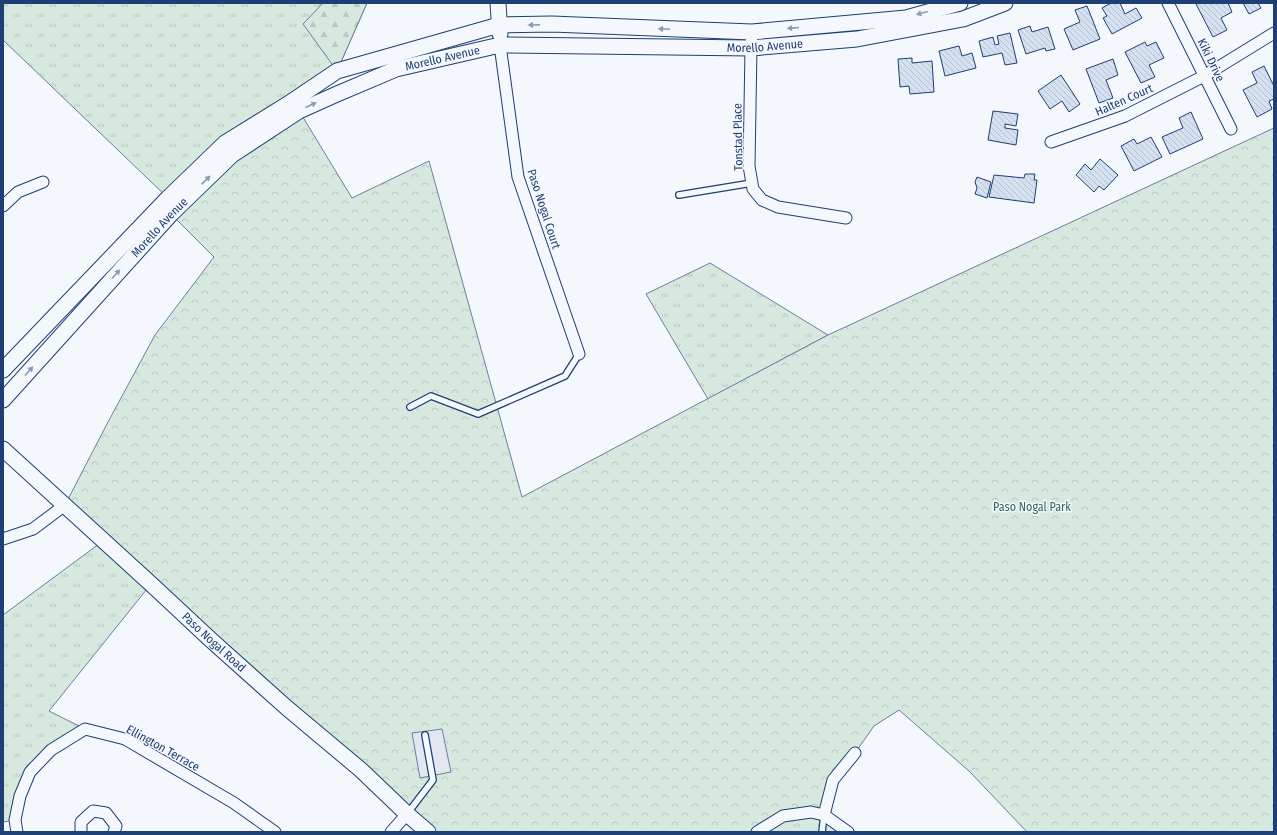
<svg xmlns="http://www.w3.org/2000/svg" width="1277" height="835" font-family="'Fira Sans Condensed',sans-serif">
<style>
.grass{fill:url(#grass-tufts);stroke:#687fa3}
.forest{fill:url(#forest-firs);stroke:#687fa3}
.park{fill:url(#park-crowns);stroke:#687fa3}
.parking{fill:#e3e8f0;stroke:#687fa3}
.building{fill:url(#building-back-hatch);stroke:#1d3f73}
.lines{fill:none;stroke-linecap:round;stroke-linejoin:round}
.lane-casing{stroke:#1d3f73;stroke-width:8}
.street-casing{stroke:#1d3f73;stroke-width:13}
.secondary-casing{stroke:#1d3f73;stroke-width:17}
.lane{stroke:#f4f7fb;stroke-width:5.5}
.street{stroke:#f4f7fb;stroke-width:11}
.secondary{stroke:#f4f7fb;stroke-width:15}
.oneway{fill:#889bb7}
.labels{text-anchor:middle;stroke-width:3;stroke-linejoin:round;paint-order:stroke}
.street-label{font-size:12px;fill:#1d3f73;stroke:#f4f7fb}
.park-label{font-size:12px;fill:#2c6c60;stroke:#f4f7fb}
</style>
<defs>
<pattern id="grass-tufts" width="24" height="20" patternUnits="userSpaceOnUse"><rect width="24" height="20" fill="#d7e8df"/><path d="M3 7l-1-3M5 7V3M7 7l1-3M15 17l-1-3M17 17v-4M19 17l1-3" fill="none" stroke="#b8c8c3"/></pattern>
<pattern id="forest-firs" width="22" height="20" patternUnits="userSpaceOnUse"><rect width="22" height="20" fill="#d7e8df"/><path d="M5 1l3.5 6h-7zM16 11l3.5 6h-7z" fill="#b8c8c3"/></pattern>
<pattern id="park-crowns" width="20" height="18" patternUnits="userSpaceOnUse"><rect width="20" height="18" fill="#d7e8df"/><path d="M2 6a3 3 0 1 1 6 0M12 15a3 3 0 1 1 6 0" fill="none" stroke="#b8c8c3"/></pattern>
<pattern id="building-back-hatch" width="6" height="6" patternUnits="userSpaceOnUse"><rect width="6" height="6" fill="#d5e0f0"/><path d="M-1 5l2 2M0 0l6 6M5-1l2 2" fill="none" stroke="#b6c1d1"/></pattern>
</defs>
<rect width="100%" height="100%" fill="#f4f7fb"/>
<g class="grass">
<polygon points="3,3 367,3 337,71 168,198 3,40"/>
<polygon points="710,263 828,335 708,399 646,294"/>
<polygon points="103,541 151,584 49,711 85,729 30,772 15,820 3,822 3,615"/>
<polygon points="811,812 848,832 757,832 783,816"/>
</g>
<polygon class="forest" points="323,3 367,3 337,71 303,24"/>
<polygon class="park" points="301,114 352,198 429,161 522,497 828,335 1274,128 1274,832 1027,832 969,771 899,710 874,726 855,753 833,780 824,815 783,816 757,832 428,832 65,505 108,422 155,335 214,257 171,214 232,155"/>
<polygon class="parking" points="442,729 451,772 420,778 412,733"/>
<g class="building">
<polygon points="1111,3 1120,3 1125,14 1136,8 1142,18 1112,34 1103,18 1107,16 1102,8"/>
<polygon points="1199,3 1228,3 1232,12 1221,18 1227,30 1213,37 1196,4"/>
<polygon points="1243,3 1258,3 1261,8 1249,14"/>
<polygon points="1087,6 1100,39 1073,50 1064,29 1080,22 1075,10"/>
<polygon points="1030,26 1032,32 1048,27 1055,49 1046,51 1045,48 1026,54 1018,30"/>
<polygon points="1010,33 1017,63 1005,65 1002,53 983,57 979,41 993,37 995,45 999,44 997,36"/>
<polygon points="1145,42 1147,46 1156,42 1164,58 1149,65 1155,77 1141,83 1125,52"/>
<polygon points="959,46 962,56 972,53 976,68 945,76 939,51"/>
<polygon points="912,58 912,63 932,61 934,92 910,94 909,86 900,87 898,59"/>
<polygon points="1113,59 1118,75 1106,80 1113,98 1099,103 1086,69"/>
<polygon points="1264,66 1274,86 1274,99 1269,101 1272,109 1257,117 1243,90 1257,83 1252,72"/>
<polygon points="1061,75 1080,104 1069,112 1062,101 1050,109 1038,91"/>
<polygon points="993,111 1018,114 1016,126 1005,124 1005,128 1018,130 1016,145 988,140"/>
<polygon points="1191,112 1203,139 1170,154 1162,137 1183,128 1179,118"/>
<polygon points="1151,137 1162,157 1134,171 1121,146 1134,139 1137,144"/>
<polygon points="1100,159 1118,175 1104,190 1099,186 1094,192 1076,175 1085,164 1091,170"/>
<polygon points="1025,174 1035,174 1034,180 1037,180 1034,203 989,197 994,175 1024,178"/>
<polygon points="977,177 991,182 987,198 975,194 977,188 975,182"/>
</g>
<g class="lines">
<g class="lane-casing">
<g id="lane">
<polyline points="679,195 752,183"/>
<polyline points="410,407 431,396 478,414 565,376 579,354"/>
<polyline points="407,814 433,780 425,735"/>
<polyline points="822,832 824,815"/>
</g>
</g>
<g class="street-casing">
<g id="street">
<polyline points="1168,3 1231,129"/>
<polyline points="752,32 751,48 749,166 753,189 762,200 778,207 846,218"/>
<polyline points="500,45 518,177 579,354"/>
<polyline points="1051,142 1125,116 1204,76 1274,33"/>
<polyline points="3,206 18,192 43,182"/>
<polyline points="3,539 33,529 65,505"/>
<polyline points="824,815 833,780 855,753"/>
<polyline points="17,832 15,820 20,796 30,772 51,750 85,729 125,739 234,803 275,832"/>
<polyline points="81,832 81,822 93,811 106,813 116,826 114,832"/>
<polyline points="391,832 407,814"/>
<polyline points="757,832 783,816 811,812 824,815 848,832"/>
</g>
</g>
<g class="secondary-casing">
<g id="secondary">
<polyline points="498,3 500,34"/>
<polyline points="3,370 168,198 225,143 288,104 337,71 499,25 552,24 752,32 906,18 960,3"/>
<path id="s1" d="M3,400l168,-186 61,-59 67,-44 38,-17 59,-25 104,-24 251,3 106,-9 106,-20 42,-16"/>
<path id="s2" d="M3,449l148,135 60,56 76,68 74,62 46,44 21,18"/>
</g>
</g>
<use href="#lane" class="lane"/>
<use href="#street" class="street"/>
<use href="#secondary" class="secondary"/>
</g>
<defs><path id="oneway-solid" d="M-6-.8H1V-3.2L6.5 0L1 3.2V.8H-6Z"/></defs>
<g class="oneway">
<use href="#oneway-solid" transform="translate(922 13) rotate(165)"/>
<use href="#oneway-solid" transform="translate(534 25) rotate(179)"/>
<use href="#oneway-solid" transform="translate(793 28) rotate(175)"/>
<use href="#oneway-solid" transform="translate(664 29) rotate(-178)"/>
<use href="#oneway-solid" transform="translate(311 105) rotate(-24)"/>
<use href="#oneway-solid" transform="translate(206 180) rotate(-44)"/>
<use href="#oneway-solid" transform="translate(116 274) rotate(-48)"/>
<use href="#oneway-solid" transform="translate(29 371) rotate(-48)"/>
</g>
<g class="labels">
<g class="street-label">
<text dy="4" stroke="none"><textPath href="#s1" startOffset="893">Morello Avenue</textPath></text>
<text dy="4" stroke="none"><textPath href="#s1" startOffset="569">Morello Avenue</textPath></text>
<text transform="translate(1211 60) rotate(64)" y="4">Kiki Drive</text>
<text transform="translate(1124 100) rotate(-24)" y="4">Halten Court</text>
<text transform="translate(738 137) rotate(-91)" y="4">Tonstad Place</text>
<text transform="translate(544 209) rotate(72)" y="4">Paso Nogal Court</text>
<text dy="4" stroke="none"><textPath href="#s1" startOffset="233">Morello Avenue</textPath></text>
<text dy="4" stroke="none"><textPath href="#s2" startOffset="286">Paso Nogal Road</textPath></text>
<text transform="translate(163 748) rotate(29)" y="4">Ellington Terrace</text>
</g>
<g class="park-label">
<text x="1032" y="511">Paso Nogal Park</text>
</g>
</g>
<rect width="1277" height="835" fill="none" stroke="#1d3f73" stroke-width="8"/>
</svg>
